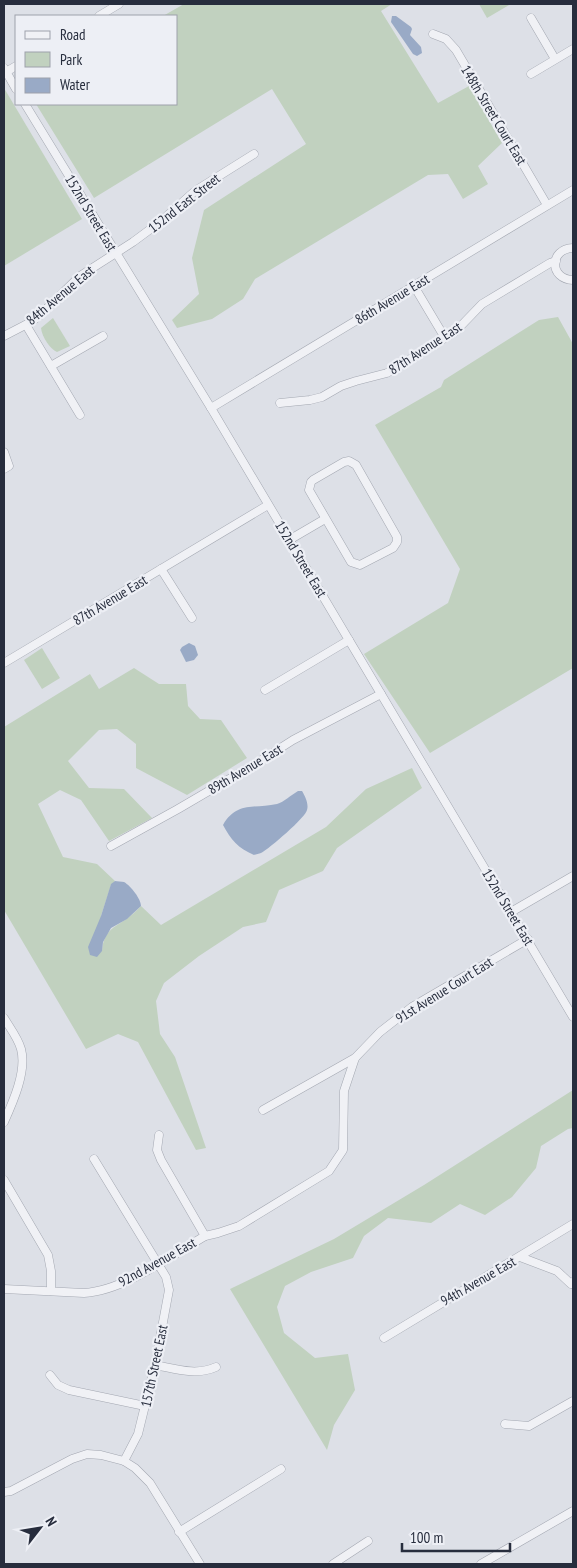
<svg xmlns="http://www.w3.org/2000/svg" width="577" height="1568" font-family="'PT Sans Narrow',sans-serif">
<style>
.green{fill:#c1d1bf}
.water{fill:#99aac6}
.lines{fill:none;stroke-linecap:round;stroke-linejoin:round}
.minor-casing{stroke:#a3a7b1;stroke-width:9}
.minor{stroke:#f0f1f5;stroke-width:8}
.labels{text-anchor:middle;stroke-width:4.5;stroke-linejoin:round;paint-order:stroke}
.street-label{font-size:14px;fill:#272d3d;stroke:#edeff5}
</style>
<rect width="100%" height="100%" fill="#dde0e7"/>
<g class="green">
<polygon points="184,4 392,4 381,11 438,103 469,86 502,143 478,166 488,184 463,199 448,174 428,175 255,279 243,299 212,319 177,328 172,320 199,294 192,258 204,210 306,144 272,89 94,198 36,104 176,104 176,16 163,16"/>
<polygon points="479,4 511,4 487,18"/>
<polygon points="4,88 82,219 4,266"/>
<polygon points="558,317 573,344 573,668 430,753 364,654 448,603 460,569 375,425 441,387 444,380 539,320"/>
<path d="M53,318l17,28 -13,6c-7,-3 -15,-15 -16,-24z"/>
<polygon points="42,648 60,678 42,689 24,660"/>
<path d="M134,668l25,16h27l2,22 12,13 21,1 26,38 -60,37 -51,-27v-24l-19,-15 -18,1 -31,31 21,27 35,1 28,29 -43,23 -28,-41 -21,-10 -22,14 25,53 34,7 18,17 -4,4 -10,31 1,35c2,-19 9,-22 23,-31 6,-4 11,-9 16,-14l20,19 165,-98 40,-38 46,-21 10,20 -85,60 -14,23 -44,19 -13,32 -23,5 -44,29 -35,27 -8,18 4,33 15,23 31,91 -10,2 -58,-108 -20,-8 -32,15 -82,-139v-183l86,-53 9,15z"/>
<polygon points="573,1090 573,1128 568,1129 541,1146 536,1168 512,1197 485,1215 460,1204 431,1223 388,1218 364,1236 353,1258 311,1272 285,1286 277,1307 284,1333 315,1358 348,1354 355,1390 334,1425 327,1450 230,1289 334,1239 424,1185"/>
</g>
<g class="water">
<polygon points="392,16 396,16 411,27 412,29 410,35 421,47 422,53 417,56 413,54 391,22"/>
<polygon points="189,643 195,646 198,655 194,660 186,662 180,650 182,647"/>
<path d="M298,791h4c3,5 7,13 5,19 -1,7 -38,39 -46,43 -2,1 -5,1 -7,2 -16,-7 -23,-15 -31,-30 14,-24 32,-16 54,-21 7,-2 14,-9 21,-13z"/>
<path d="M115,881c2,0 7,1 9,1 7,4 17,17 17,24l-14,13 -16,9 -8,14 -1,9 -5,6 -7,-2 -2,-8 13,-31 10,-32z"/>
</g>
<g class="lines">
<g class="minor-casing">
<g id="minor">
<polyline points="99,16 119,4"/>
<polyline points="531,18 555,59"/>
<polyline points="433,34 446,39 456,50 547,205"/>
<polyline points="4,68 16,89"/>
<polyline points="6,72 16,66"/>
<polyline points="531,74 573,49"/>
<polyline points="25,104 211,408 573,1017"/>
<path d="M573,248c-24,1 -24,31 0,32"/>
<polyline points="414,286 445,338"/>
<polyline points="26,325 80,415"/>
<polyline points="4,336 31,322 39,316 80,276 133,242 160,222 195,191 254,154"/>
<polyline points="51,366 103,336"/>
<polyline points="280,403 310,400 322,397 341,386 356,381 387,373 455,332 482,304 550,263 556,261"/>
<polyline points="211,408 573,190"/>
<polyline points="4,452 9,466 4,469"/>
<polygon points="349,461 356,465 397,537 397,542 393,548 360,565 351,562 309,490 311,482 313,480 344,462"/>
<polyline points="289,540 325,519"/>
<polyline points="161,569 192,618"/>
<polyline points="4,663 268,505"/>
<polyline points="265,690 349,640"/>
<polyline points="111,846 178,809 260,761 293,740 381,694"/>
<polyline points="511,912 573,876"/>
<path d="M4,1018c6,10 14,20 17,31 6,22 -8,53 -17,73"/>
<polyline points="263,1110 355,1058 380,1032 412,1007 528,939"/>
<polyline points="159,1135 157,1150 161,1160 205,1236"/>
<polyline points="94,1159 166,1277 169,1290 155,1365 138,1434 124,1461"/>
<polyline points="4,1180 48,1255 51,1271 51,1291"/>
<polyline points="520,1257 557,1271 571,1284 573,1282"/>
<path d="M4,1289l80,4c39,-2 87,-37 121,-57l13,-3 21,-7 90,-55 14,-21 1,-59 11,-33"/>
<polyline points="384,1338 573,1224"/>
<path d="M155,1365c21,4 41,11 61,2"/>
<polyline points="50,1375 58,1385 69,1390 145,1406"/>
<polyline points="505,1424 529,1426 573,1401"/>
<polyline points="4,1492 11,1491 72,1459 87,1454 101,1455 124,1461 135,1468 150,1483 200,1564"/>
<polyline points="179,1532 281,1469"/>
<polyline points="333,1564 368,1541"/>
<polyline points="481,1564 573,1511"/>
</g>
</g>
<use href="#minor" class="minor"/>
</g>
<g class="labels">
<g class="street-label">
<text transform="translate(494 115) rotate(59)" y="5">148th Street Court East</text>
<text transform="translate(184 203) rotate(-38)" y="5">152nd East Street</text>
<text transform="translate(91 213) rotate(59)" y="5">152nd Street East</text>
<text transform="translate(60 295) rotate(-40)" y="5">84th Avenue East</text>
<text transform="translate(392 299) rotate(-31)" y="5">86th Avenue East</text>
<text transform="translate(425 348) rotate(-33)" y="5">87th Avenue East</text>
<text transform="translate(301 559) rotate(59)" y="5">152nd Street East</text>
<text transform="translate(110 600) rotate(-31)" y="5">87th Avenue East</text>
<text transform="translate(245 769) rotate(-31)" y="5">89th Avenue East</text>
<text transform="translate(508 907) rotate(59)" y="5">152nd Street East</text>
<text transform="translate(444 990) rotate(-32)" y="5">91st Avenue Court East</text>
<text transform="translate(157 1262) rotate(-29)" y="5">92nd Avenue East</text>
<text transform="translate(478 1281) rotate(-30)" y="5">94th Avenue East</text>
<text transform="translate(154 1366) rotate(-78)" y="5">157th Street East</text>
</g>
</g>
<rect width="577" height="1568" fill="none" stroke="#272d3d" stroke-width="10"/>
<rect x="15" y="15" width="162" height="90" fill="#edeff5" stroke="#9ea1ab"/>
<rect x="25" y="31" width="25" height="8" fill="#f0f1f5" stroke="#9ea1ab"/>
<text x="60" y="40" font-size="15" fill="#272d3d">Road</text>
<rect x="25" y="52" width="25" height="15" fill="#c1d1bf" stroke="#9ea1ab"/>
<text x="60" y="65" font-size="15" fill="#272d3d">Park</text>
<rect x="25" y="78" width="25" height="15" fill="#99aac6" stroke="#9ea1ab"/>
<text x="60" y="90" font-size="15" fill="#272d3d">Water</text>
<g transform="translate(40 1528) rotate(59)" stroke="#edeff5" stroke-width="4" paint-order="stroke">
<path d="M0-4L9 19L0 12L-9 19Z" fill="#272d3d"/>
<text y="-8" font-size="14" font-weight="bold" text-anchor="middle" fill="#272d3d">N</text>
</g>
<path d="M402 1543v8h108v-8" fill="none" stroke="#272d3d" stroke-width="2.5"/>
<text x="410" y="1543" font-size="15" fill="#272d3d" stroke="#edeff5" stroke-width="4" paint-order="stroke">100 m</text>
</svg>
